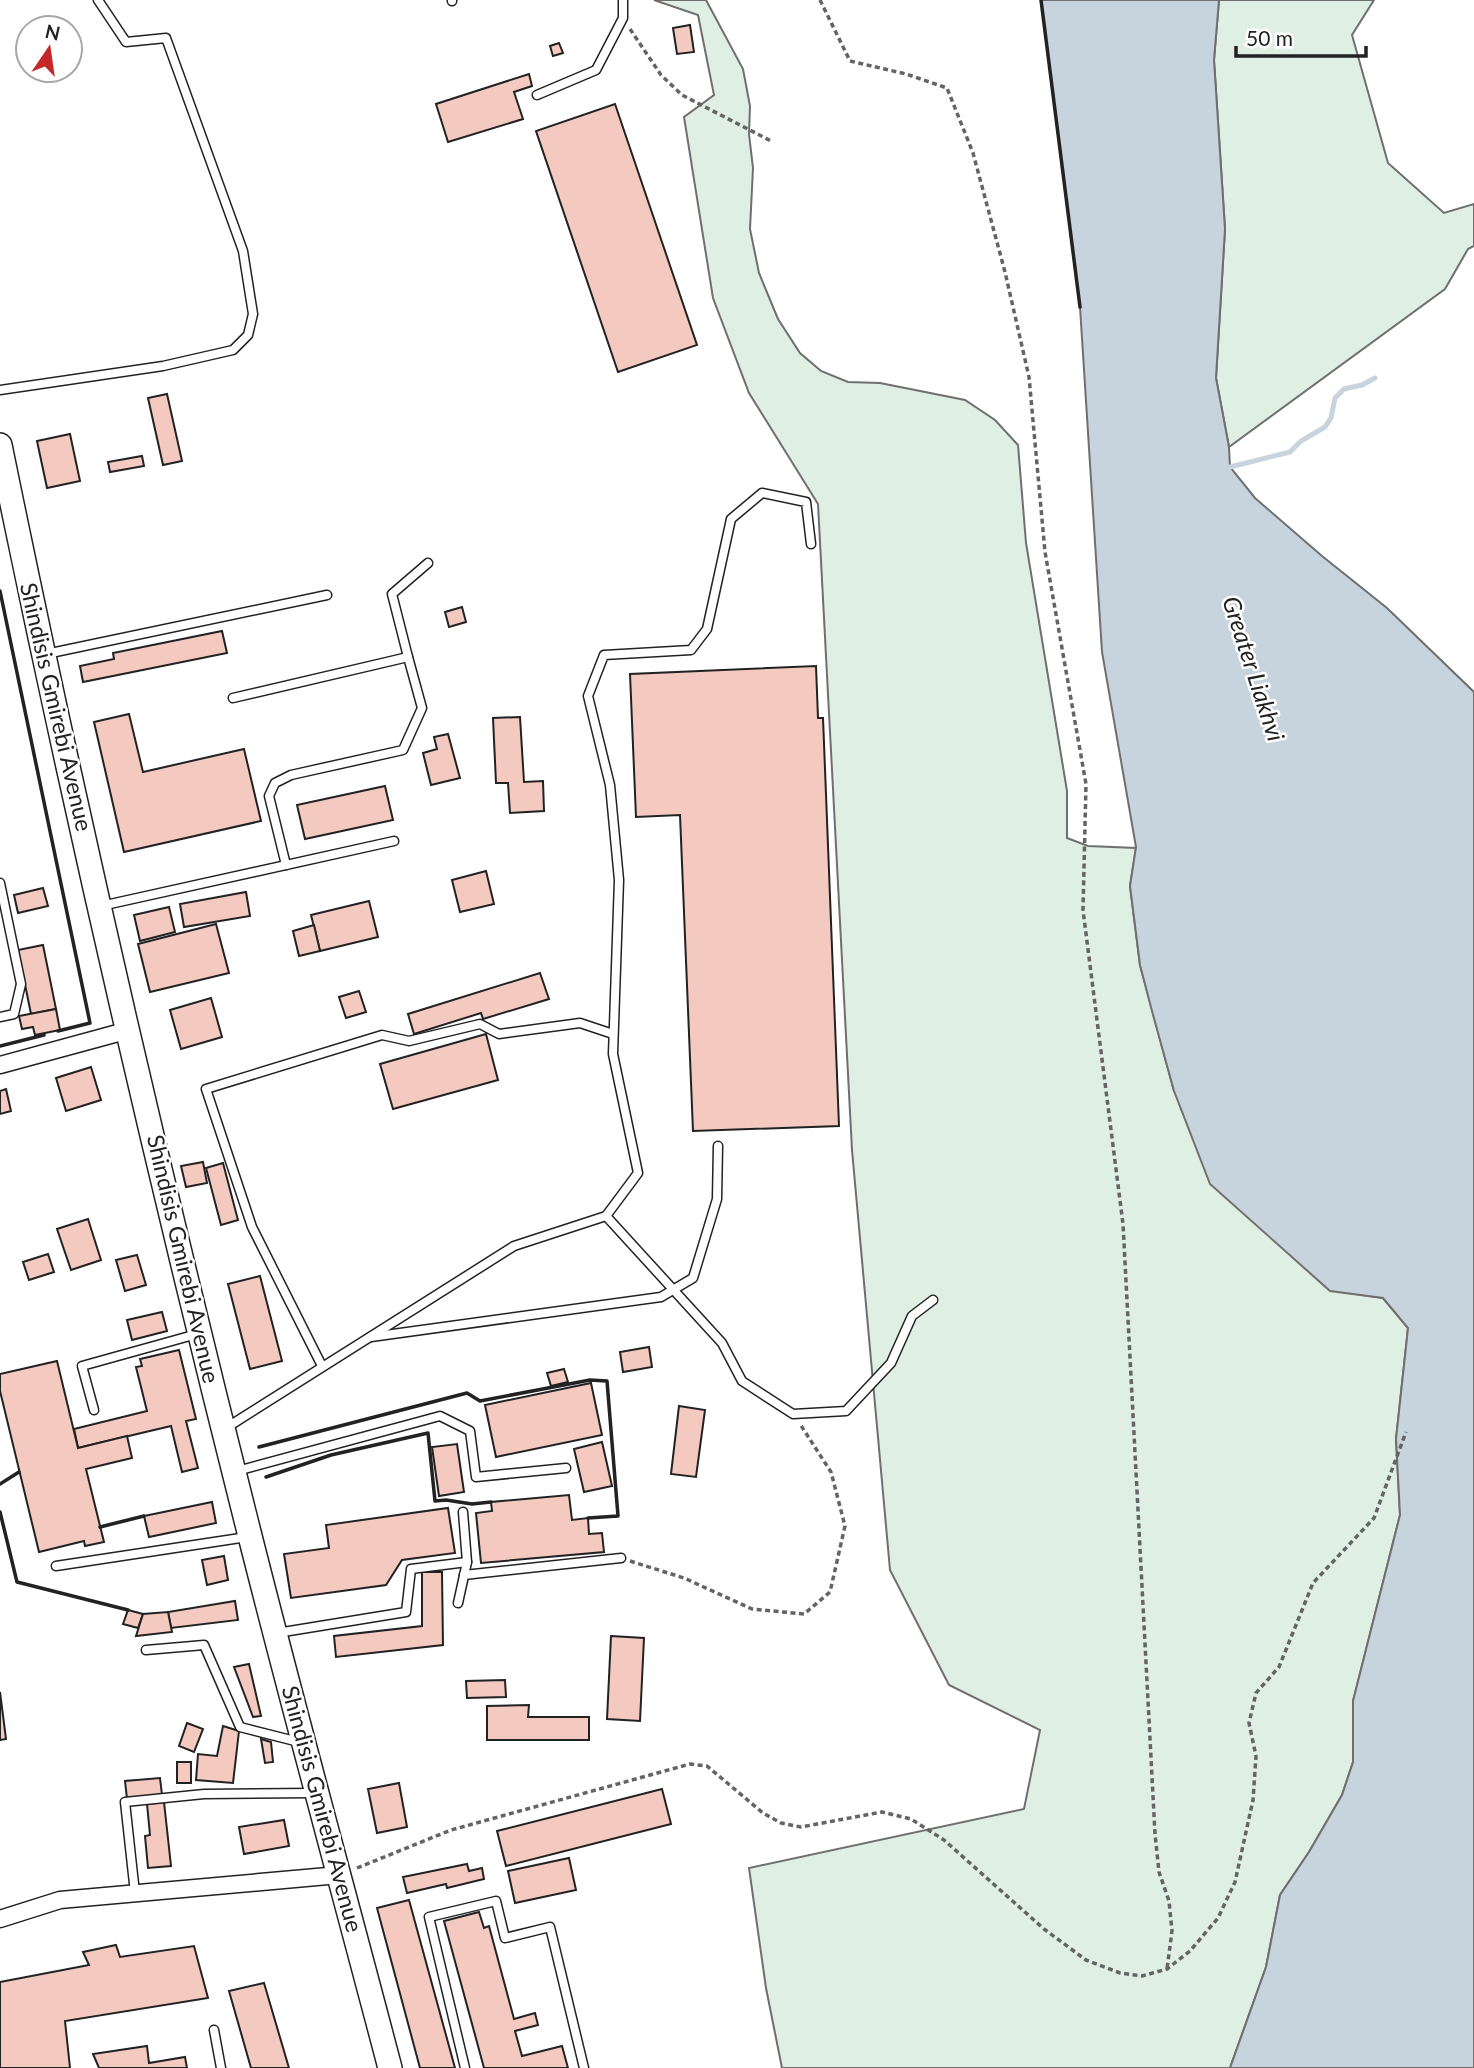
<svg xmlns="http://www.w3.org/2000/svg" width="1474" height="2068" font-family="Lato,sans-serif">
<style>
.green{fill:#e0efe3;stroke:#6f6f6f;stroke-width:2}
.water{fill:#c7d3dd;stroke:#6f6f6f;stroke-width:2}
.lines{fill:none;stroke-linecap:round;stroke-linejoin:round}
.stream{stroke:#c7d3dd;stroke-width:5}
.building{fill:#f3c9c0;stroke:#222;stroke-width:2}
.lane-casing{stroke:#222;stroke-width:11}
.street-casing{stroke:#222;stroke-width:19}
.secondary-casing{stroke:#222;stroke-width:26}
.path{stroke:#646464;stroke-width:3.5;stroke-dasharray:5 3.5;stroke-linecap:butt}
.lane{stroke:#fff;stroke-width:8}
.street{stroke:#fff;stroke-width:16}
.secondary{stroke:#fff;stroke-width:23}
.wall{stroke:#222;stroke-width:3.5}
.labels{text-anchor:middle;stroke-width:5;stroke-linejoin:round;paint-order:stroke}
.street-label{font-size:23px;fill:#222;stroke:#fff}
.water-label{font-size:24px;font-style:italic;fill:#222;stroke:#fff}
</style>
<rect width="100%" height="100%" fill="#fff"/>
<g class="green">
<polygon points="654,0 706,0 743,69 750,106 749,134 753,168 750,229 759,273 778,319 800,353 821,371 848,382 880,383 965,400 995,420 1018,445 1026,543 1067,791 1067,838 1088,846 1136,848 1130,886 1140,965 1174,1091 1330,1290 1383,1298 1408,1328 1396,1439 1400,1515 1353,1701 1353,1762 1342,1795 1309,1852 1280,1895 1266,1967 1230,2068 782,2068 766,1988 749,1868 1024,1809 1040,1730 949,1685 890,1570 852,1150 818,504 749,393 713,298 684,117 714,95 698,15"/>
<polygon points="1219,0 1374,0 1352,35 1388,163 1444,213 1474,204 1474,246 1468,249 1445,289 1229,447 1216,378 1225,229 1214,60"/>
</g>
<polygon class="water" points="1041,0 1219,0 1214,60 1225,229 1216,378 1229,447 1230,467 1255,498 1322,556 1387,608 1474,692 1474,2068 1230,2068 1266,1967 1280,1895 1309,1852 1342,1795 1353,1762 1353,1701 1400,1515 1396,1439 1408,1328 1383,1298 1330,1291 1210,1184 1174,1091 1152,1011 1140,965 1130,886 1136,847 1102,652 1080,307"/>
<g class="lines">
<polyline class="stream" points="1230,467 1290,452 1301,441 1325,427 1331,418 1335,398 1344,389 1362,385 1375,378"/>
</g>
<g class="building">
<polygon points="690,25 694,52 677,54 673,28"/>
<polygon points="559,43 563,53 553,56 550,46"/>
<polygon points="529,74 532,86 514,92 523,119 448,142 436,104"/>
<polygon points="615,104 697,345 618,372 536,131"/>
<polygon points="167,394 182,461 163,465 148,398"/>
<polygon points="70,434 80,481 47,488 37,441"/>
<polygon points="142,456 144,466 110,472 108,462"/>
<polygon points="462,607 466,622 449,627 445,612"/>
<polygon points="222,631 227,653 83,682 80,666 114,659 113,653"/>
<polygon points="816,666 818,718 823,718 839,1126 693,1131 680,815 636,817 630,674"/>
<polygon points="129,714 143,772 244,749 261,821 124,852 94,722"/>
<polygon points="520,717 524,782 543,781 544,811 510,813 508,783 496,783 493,718"/>
<polygon points="448,734 460,778 431,785 423,753 437,749 434,737"/>
<polygon points="385,786 393,820 305,839 297,805"/>
<polygon points="486,871 494,904 460,912 452,880"/>
<polygon points="43,888 48,906 18,913 14,895"/>
<polygon points="246,892 250,916 184,927 180,904"/>
<polygon points="369,901 378,937 320,951 311,915"/>
<polygon points="169,907 175,932 140,941 134,915"/>
<polygon points="216,924 229,973 150,992 138,944"/>
<polygon points="314,925 320,951 299,956 293,931"/>
<polygon points="43,945 56,1009 31,1014 18,950"/>
<polygon points="540,973 549,999 483,1019 481,1013 414,1034 408,1014"/>
<polygon points="359,991 366,1012 346,1018 339,997"/>
<polygon points="211,998 222,1037 181,1049 170,1010"/>
<polygon points="56,1009 60,1030 35,1035 33,1027 22,1029 19,1016"/>
<polygon points="486,1034 498,1080 393,1109 380,1064"/>
<polygon points="91,1067 101,1100 66,1111 56,1078"/>
<polygon points="6,1089 11,1111 0,1114 0,1091"/>
<polygon points="203,1162 207,1183 186,1187 181,1166"/>
<polygon points="223,1163 238,1220 221,1225 206,1168"/>
<polygon points="88,1219 101,1260 71,1270 57,1229"/>
<polygon points="48,1254 54,1272 29,1280 23,1262"/>
<polygon points="137,1255 146,1285 125,1291 116,1260"/>
<polygon points="260,1276 282,1361 250,1369 228,1284"/>
<polygon points="162,1312 167,1331 132,1340 127,1320"/>
<polygon points="649,1347 652,1367 623,1372 620,1352"/>
<polygon points="179,1350 196,1419 186,1421 198,1468 182,1472 171,1426 78,1448 74,1429 147,1411 136,1367 142,1366 140,1359"/>
<polygon points="57,1361 78,1448 127,1436 132,1458 86,1469 104,1542 85,1546 84,1541 39,1552 0,1391 0,1374"/>
<polygon points="564,1369 568,1382 551,1386 547,1373"/>
<polygon points="591,1383 602,1435 496,1457 485,1405"/>
<polygon points="679,1406 705,1410 696,1477 671,1474"/>
<polygon points="602,1442 612,1486 584,1492 574,1449"/>
<polygon points="457,1444 464,1492 439,1496 432,1447"/>
<polygon points="569,1495 572,1520 588,1518 589,1534 602,1533 604,1552 481,1563 476,1513 492,1511 491,1502"/>
<polygon points="212,1502 216,1523 149,1537 144,1516"/>
<polygon points="448,1508 455,1553 402,1560 386,1585 291,1598 284,1554 329,1548 326,1525"/>
<polygon points="224,1556 228,1580 207,1585 202,1560"/>
<polygon points="422,1572 442,1572 443,1645 336,1657 334,1636 422,1626"/>
<polygon points="235,1601 238,1620 171,1628 168,1612"/>
<polygon points="128,1610 143,1614 138,1628 123,1624"/>
<polygon points="168,1612 172,1632 136,1636 143,1614"/>
<polygon points="611,1636 644,1638 640,1721 607,1719"/>
<polygon points="249,1664 261,1716 253,1717 234,1667"/>
<polygon points="505,1680 506,1697 467,1698 466,1681"/>
<polygon points="0,1692 6,1739 0,1740"/>
<polygon points="529,1705 528,1717 589,1717 589,1740 487,1740 487,1706"/>
<polygon points="187,1723 203,1729 194,1752 179,1746"/>
<polygon points="223,1726 239,1731 233,1783 196,1780 198,1754 217,1756"/>
<polygon points="261,1739 271,1742 273,1762 265,1763"/>
<rect x="177" y="1762" width="14" height="21"/>
<polygon points="160,1778 162,1795 127,1799 125,1781"/>
<polygon points="399,1783 407,1827 377,1833 368,1789"/>
<polygon points="662,1789 671,1824 506,1866 497,1831"/>
<polygon points="164,1802 171,1866 148,1868 145,1836 150,1835 147,1804"/>
<polygon points="284,1820 289,1846 244,1854 239,1827"/>
<polygon points="569,1858 576,1890 515,1903 508,1871"/>
<polygon points="467,1864 469,1871 482,1868 484,1879 447,1888 446,1884 407,1893 403,1877"/>
<polygon points="409,1900 455,2068 420,2068 377,1908"/>
<polygon points="479,1912 484,1928 489,1926 514,2019 535,2013 538,2025 515,2031 522,2056 562,2046 568,2068 484,2068 444,1921"/>
<polygon points="116,1945 120,1957 194,1946 208,1998 65,2021 70,2068 0,2068 0,1982 89,1965 83,1952"/>
<polygon points="264,1983 289,2068 251,2068 229,1991"/>
<polygon points="147,2046 149,2063 185,2057 187,2068 99,2068 93,2054"/>
</g>
<g class="lines">
<g class="lane-casing">
<g id="lane">
<polyline points="452,0 452,1"/>
<polyline points="537,95 596,70 623,18 623,0"/>
<polyline points="0,390 163,366 233,350 248,335 253,314 243,251 166,38 126,42 98,0"/>
<polyline points="46,654 327,595"/>
<polyline points="408,657 392,594 428,563"/>
<polyline points="233,698 408,657 422,708 403,750 291,775 275,783 269,796 286,865"/>
<polyline points="0,883 21,984 14,1014 0,1017"/>
<polyline points="101,906 394,841"/>
<polyline points="606,1216 722,1343 742,1381 793,1414 846,1411 891,1363 912,1316 933,1300"/>
<polyline points="371,1337 661,1297 693,1278 717,1199 718,1146"/>
<polyline points="322,1366 252,1227 206,1089 382,1035 409,1041 480,1024 499,1034 580,1023 613,1034"/>
<polyline points="94,1410 82,1366 197,1334"/>
<polyline points="226,1428 514,1246 606,1216 638,1173 613,1054 619,880 610,785 588,696 604,655 691,650 707,629 731,519 762,493 806,502 811,544"/>
<polyline points="237,1471 440,1416 470,1431 476,1477 566,1468"/>
<polyline points="56,1566 247,1537"/>
<polyline points="464,1575 621,1558"/>
<polyline points="458,1603 467,1562 463,1512"/>
<polyline points="277,1633 406,1612 411,1569 467,1562"/>
<polyline points="146,1650 204,1645 240,1727 299,1742"/>
<polyline points="135,1893 125,1802 204,1794 314,1793"/>
<polyline points="214,2030 221,2068"/>
<polyline points="465,2068 429,1917 496,1901 505,1938 550,1927 584,2068"/>
</g>
</g>
<g class="street-casing">
<g id="street">
<polyline points="0,1065 129,1030"/>
<polyline points="0,1919 60,1900 339,1875"/>
</g>
</g>
<g class="secondary-casing">
<path id="secondary" d="M0,445c74,364 158,727 249,1087 45,179 94,357 141,536"/>
</g>
<g class="path">
<polyline points="820,0 850,61 906,74 947,88 973,153 1005,272 1029,377 1045,552 1086,784 1083,910 1123,1224 1155,1834 1159,1872 1169,1901 1172,1931 1167,1969"/>
<polyline points="630,29 661,75 682,95 773,142"/>
<polyline points="630,1561 684,1578 752,1609 804,1614 830,1592 845,1526 831,1472 800,1424"/>
<polyline points="357,1868 451,1830 690,1764 707,1766 763,1813 781,1823 801,1827 882,1812 911,1819 944,1840 1044,1929 1086,1960 1120,1973 1142,1976 1167,1969 1190,1951 1218,1918 1235,1882 1253,1800 1256,1756 1249,1723 1256,1693 1279,1667 1313,1583 1374,1518 1406,1432"/>
</g>
<use href="#lane" class="lane"/>
<use href="#street" class="street"/>
<use href="#secondary" class="secondary"/>
<g class="wall">
<polyline points="1041,0 1080,307"/>
<polyline points="0,591 90,1023 58,1031"/>
<polyline points="0,1046 44,1035"/>
<polyline points="259,1447 467,1393 480,1401 590,1380 607,1381 618,1516 588,1518"/>
<polyline points="266,1477 331,1455 428,1433 435,1501 446,1500 472,1504 491,1502"/>
<polyline points="0,1484 19,1472"/>
<polyline points="0,1512 17,1582 128,1610"/>
<polyline points="100,1527 144,1516"/>
</g>
</g>
<g class="labels">
<g class="street-label">
<text transform="translate(56 707) rotate(77)" y="8">Shindisis Gmirebi Avenue</text>
<text transform="translate(183 1259) rotate(77)" y="8">Shindisis Gmirebi Avenue</text>
<text transform="translate(322 1809) rotate(75)" y="8">Shindisis Gmirebi Avenue</text>
</g>
<g class="water-label">
<text transform="translate(1253 669) rotate(72)" y="8">Greater Liakhvi</text>
</g>
</g>
<g transform="translate(49 49) rotate(13)"><circle r="33" fill="#ffffff" stroke="#a7a7a7" stroke-width="2"/>
<path d="M0-5L12 26L0 18L-12 26Z" fill="#c62828"/>
<text y="-10" font-size="19" font-weight="bold" text-anchor="middle" fill="#222222">N</text>
</g>
<path d="M1236 46v10h130v-10" fill="none" stroke="#222222" stroke-width="3.5"/>
<text x="1246" y="46" font-size="21" fill="#222222" stroke="#ffffff" stroke-width="5" paint-order="stroke">50 m</text>
</svg>
